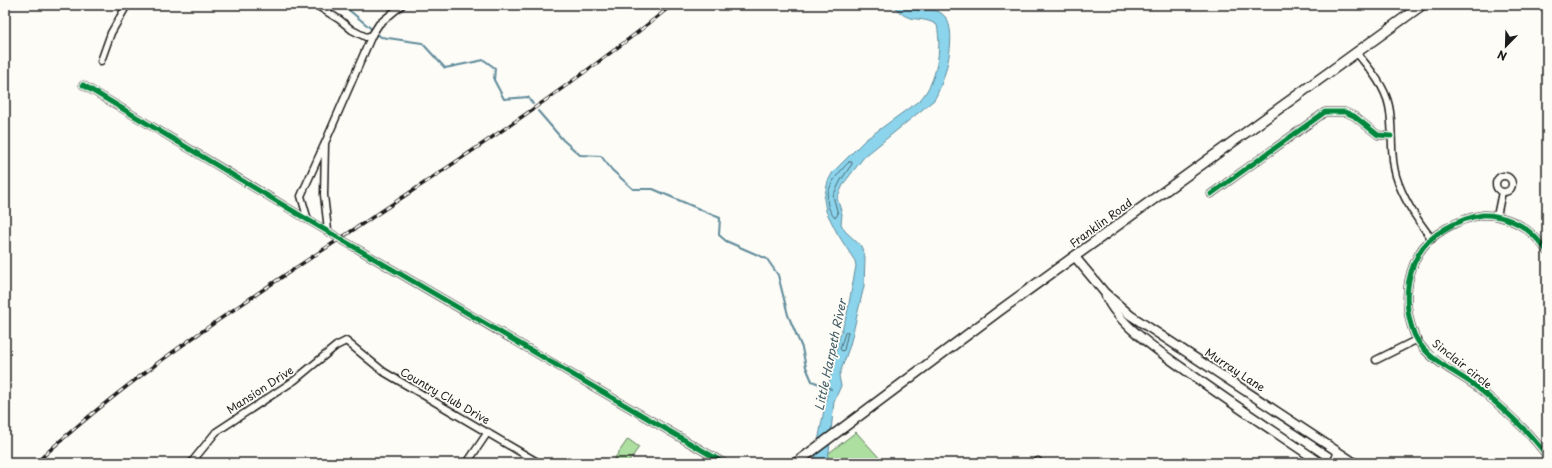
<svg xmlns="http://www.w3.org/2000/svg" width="1552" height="468" font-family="'Playpen Sans',sans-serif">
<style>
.green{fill:#acdfa0;stroke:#647e5e}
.water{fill:#8bd4ec;stroke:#5f8a99}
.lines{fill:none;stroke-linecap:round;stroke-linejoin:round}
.shore{stroke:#48666f;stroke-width:1}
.stream{stroke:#5f8a99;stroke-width:2}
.street-casing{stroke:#1c1c1c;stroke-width:9}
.secondary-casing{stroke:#1c1c1c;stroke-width:11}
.primary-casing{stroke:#1c1c1c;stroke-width:12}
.street{stroke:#fdfcf7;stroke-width:6}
.secondary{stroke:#fdfcf7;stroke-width:8}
.primary{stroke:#fdfcf7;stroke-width:9}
.rail-casing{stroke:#1c1c1c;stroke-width:3.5}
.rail{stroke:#fdfcf7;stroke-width:2;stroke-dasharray:6;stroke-linecap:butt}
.cycleway-casing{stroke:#fdfcf7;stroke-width:8}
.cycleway{stroke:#00873e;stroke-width:5}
.labels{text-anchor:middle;stroke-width:3.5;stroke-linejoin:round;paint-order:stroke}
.street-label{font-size:11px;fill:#1c1c1c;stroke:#fdfcf7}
.water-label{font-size:12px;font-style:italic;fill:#435c65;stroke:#fdfcf7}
</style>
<rect width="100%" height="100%" fill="#fdfcf7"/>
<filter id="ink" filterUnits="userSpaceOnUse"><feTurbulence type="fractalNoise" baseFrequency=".025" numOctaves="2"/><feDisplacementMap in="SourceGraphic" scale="8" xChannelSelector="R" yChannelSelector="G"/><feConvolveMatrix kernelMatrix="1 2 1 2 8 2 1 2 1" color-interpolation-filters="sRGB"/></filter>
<g filter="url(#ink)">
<g class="green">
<polygon points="856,432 884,463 816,463"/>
<polygon points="628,439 639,447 628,463 613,463 612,462"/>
</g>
<path class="water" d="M893,5h14c9,11 24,1 34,8 21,13 3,71 -7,87l-70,57 -20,26 -7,15 5,16 -1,10 4,7 16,15 4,11 -1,29 -14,59 -11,31 2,10 -7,15 -5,51 -3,11h-12l16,-85 8,-36 9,-28 9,-48 -1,-5 -18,-28 -11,-22 -2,-12 4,-18 5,-9 32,-32 55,-40c17,-18 22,-51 17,-75 -17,-11 -28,1 -44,-20z"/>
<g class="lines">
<g class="shore">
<path d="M849,162h3v2l-11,16 -8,16 5,18 -3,4c-18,-20 -1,-41 14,-56z"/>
<polygon points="848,332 844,350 842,351 840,349 845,333"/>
</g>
<g class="stream">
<polyline points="343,5 381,37 422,43 445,68 484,60 495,68 494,80 504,99 528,97 533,104"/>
<polyline points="538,111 563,140 580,155 601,156 612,170 633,189 653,189 720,218 719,235 726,241 767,259 778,275 788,315 802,348 806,367 812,381 831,389"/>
</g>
<g class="street-casing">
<g id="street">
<polyline points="316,5 340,20 352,30 366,37 372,35 379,24 402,5"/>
<path d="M1356,52c13,16 29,34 33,54 5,23 0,47 7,70 7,23 21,44 36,63"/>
<polyline points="101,61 111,33 127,5"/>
<polyline points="83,85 308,220 724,463"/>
<circle cx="1504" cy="184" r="8"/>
<polyline points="1211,194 1325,112 1345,112 1354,116 1378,135 1391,136"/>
<polyline points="1497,216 1502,192"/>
<polyline points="308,220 301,196 324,145"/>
<polyline points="328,230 324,195 325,143 372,35"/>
<path d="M1547,251c-6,-8 -13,-16 -21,-22 -11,-8 -29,-15 -43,-14 -23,3 -54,19 -65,40 -12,22 -14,49 -6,73 8,30 44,43 66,60 25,20 50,42 69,68"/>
<polyline points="1376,360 1418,339"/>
<polyline points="191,463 216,432 295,380 336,346 346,341 384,372 539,463"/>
<polyline points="467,463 488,432"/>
<polyline points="1037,463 1038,461"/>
<polyline points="1333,463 1338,452"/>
</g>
</g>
<g class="secondary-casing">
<g id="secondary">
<polyline points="1075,257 1105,293 1130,315 1355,463"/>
<path d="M1106,296c12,30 63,62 89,81 42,30 84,58 126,86"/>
</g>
</g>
<g class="primary-casing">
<polyline id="primary" points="796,463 999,311 1422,5"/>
</g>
<use href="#street" class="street"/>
<use href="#secondary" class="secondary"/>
<use href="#primary" class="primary"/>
<g class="rail-casing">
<path id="rail" d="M36,463c79,-74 168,-134 258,-194 128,-85 258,-167 378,-264"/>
</g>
<use href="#rail" class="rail"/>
<g class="cycleway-casing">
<g id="cycleway">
<polyline points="83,85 308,220 724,463"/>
<polyline points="1211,194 1325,112 1345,112 1354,116 1378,135 1391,136"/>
<path d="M1547,251c-6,-8 -13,-16 -21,-22 -11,-8 -29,-15 -43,-14 -23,3 -54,19 -65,40 -12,22 -14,49 -6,73 8,30 44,43 66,60 25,20 50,42 69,68"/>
</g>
</g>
<use href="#cycleway" class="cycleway"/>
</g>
</g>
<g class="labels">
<g class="street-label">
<text transform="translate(1101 223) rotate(-36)" y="4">Franklin Road</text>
<text transform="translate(1462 364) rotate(38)" y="4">Sinclair circle</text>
<text transform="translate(1235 370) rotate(33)" y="4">Murray Lane</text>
<text transform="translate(260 390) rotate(-33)" y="4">Mansion Drive</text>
<text transform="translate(445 396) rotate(30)" y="4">Country Club Drive</text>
</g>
<g class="water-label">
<text transform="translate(831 355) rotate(-78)" y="4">Little Harpeth River</text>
</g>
</g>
<rect width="1552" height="468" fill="none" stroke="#fdfcf7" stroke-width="20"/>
<rect x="10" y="10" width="1532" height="448" fill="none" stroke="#1c1c1c" stroke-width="1.5" filter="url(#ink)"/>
<g transform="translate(1506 46) rotate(203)" stroke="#fdfcf7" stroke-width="3" paint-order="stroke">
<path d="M0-3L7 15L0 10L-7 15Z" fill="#1c1c1c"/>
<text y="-6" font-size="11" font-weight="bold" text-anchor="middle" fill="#1c1c1c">N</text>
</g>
</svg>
